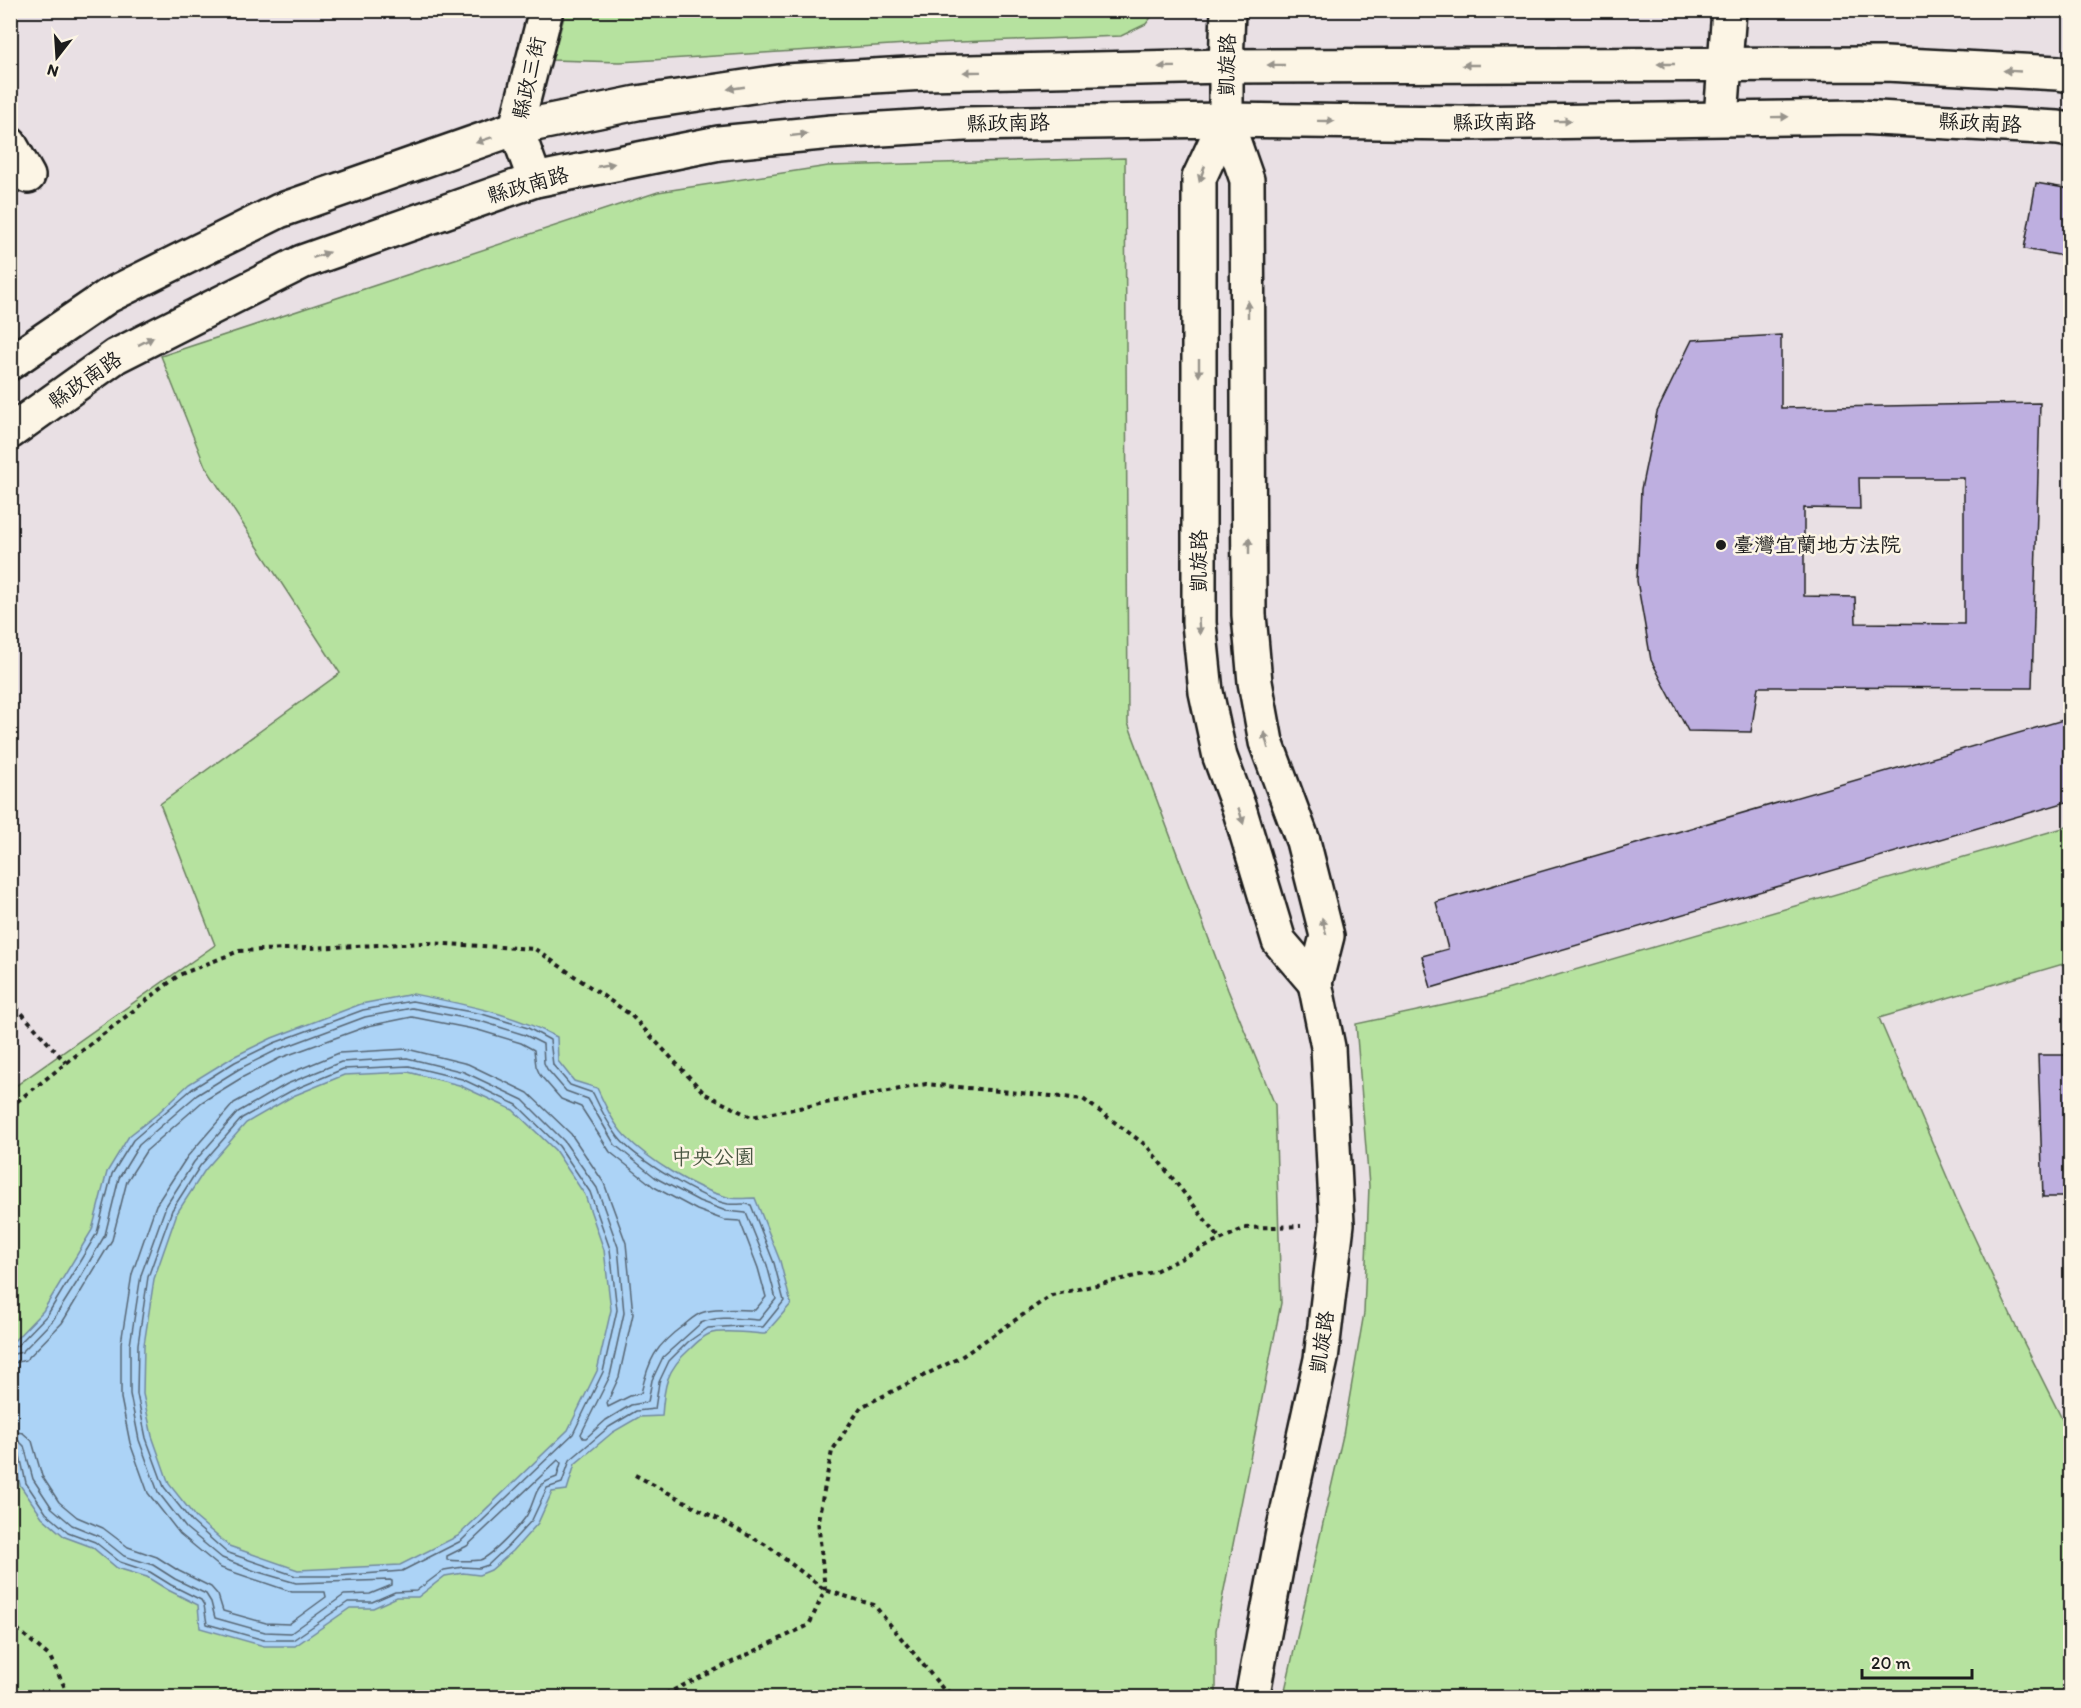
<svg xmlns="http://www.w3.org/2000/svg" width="2081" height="1708" font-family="Itim,'LXGW WenKai TC',sans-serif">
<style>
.green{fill:#b6e29f;stroke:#697f5e;stroke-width:1.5}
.water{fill:#acd3f6;stroke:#728a9f;stroke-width:1.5;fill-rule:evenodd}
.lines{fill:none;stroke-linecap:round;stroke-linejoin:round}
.shore{stroke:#566573;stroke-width:1.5}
.building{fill:#beafe0;stroke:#1c1c1c;stroke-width:1.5;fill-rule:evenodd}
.minor-casing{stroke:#1c1c1c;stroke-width:38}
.path{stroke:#1c1c1c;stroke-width:4;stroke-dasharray:4.5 4.5;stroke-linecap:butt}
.minor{stroke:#fcf5e5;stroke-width:33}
.oneway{fill:#97938b}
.poi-dot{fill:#1c1c1c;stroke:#fcf5e5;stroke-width:2}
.labels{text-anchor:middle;stroke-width:5;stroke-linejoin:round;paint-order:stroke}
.street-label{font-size:21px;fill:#1c1c1c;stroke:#fcf5e5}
.poi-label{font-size:21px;fill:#1c1c1c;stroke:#fcf5e5;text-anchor:start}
.park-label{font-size:21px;fill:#4a5743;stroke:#fcf5e5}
</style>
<rect width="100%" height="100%" fill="#e9e0e4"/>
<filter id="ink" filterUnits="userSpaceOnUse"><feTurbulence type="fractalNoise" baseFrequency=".0167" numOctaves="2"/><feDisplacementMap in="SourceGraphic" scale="12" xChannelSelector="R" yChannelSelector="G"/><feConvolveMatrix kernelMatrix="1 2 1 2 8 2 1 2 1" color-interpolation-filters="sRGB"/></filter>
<g filter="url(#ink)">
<g class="green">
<polygon points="566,10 1156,10 1156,11 1146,24 1121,36 907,44 620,62 552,60"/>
<polygon points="1125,158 1128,723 1228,990 1275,1105 1281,1303 1216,1630 1216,1697 13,1697 10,1692 10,1090 215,945 160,804 340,673 205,466 161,356 658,192 828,166"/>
<polygon points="2070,826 2070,962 1879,1018 1956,1198 2016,1327 2070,1435 2070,1697 1285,1697 1285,1690 1343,1435 1364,1313 1369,1186 1356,1024 1482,997"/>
</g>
<path class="water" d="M413,994c50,10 98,19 144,43l1,24 16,20 23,7c7,15 16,35 28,48 25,25 68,52 102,61 9,3 19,1 28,1l25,63 11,43 -26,30c-13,-1 -45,-5 -56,0 -7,3 -14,10 -19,15 -24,21 -26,37 -28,67l-23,1 -26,15 -38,32 -8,26 -15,2 -14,31 -25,28 -22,19 -12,5 -16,-2 -18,3 -27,21h-21l-24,11h-23l-55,38h-31l-64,-18 -2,-23 -30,-15 -21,-13 -30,-9 -25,-21 -27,-10 -23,-20 -22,-32 -6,-28 -4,-19 1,-94 32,-33 49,-81 15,-58 22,-36 27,-21 33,-31 44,-27 39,-19 89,-34zM408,1072l51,13 54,25 42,40 30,45 19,55 7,60 -14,61 -29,59 -110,106 -58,29 -102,5 -69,-24 -33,-28 -27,-34 -17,-48 -9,-42 1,-49 10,-66 23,-66 28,-43 41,-47 47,-27 51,-21z"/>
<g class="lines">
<g class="shore">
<polygon points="409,1066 462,1079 517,1105 559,1146 590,1192 610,1249 617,1310 603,1372 573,1434 461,1541 402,1571 338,1576 296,1576 226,1552 192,1522 164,1487 146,1438 137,1394 138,1344 148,1277 172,1210 200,1166 242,1118 291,1091 343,1069"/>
<path d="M10,1348l7,-2 31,-32 49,-81 15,-59 21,-34 59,-51 43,-27 39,-19 89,-33 49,-9 70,13 46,14 22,12 3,25 17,20 23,8c7,15 15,31 25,44 17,22 84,62 110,67 8,1 16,-1 23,1l23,58 10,38 -21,26 -25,-1 -30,2 -20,14 -19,19 -10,21 -4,27 -19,2 -27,16 -39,33 -8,23 -15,5 -15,32 -24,26 -20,19 -9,3 -16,-1 -19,3 -28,21 -21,1 -23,10h-24l-55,38h-29l-57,-16 -3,-19 -3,-5 -30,-15 -21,-13 -30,-10 -25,-20 -27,-10 -22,-19 -20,-30 -7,-32 -9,-4"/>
<path d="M10,1355l12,-3 31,-32 28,-44 24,-41 14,-57 20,-33 58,-50 42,-26 38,-19 88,-33 47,-9 68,13 45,14 18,9 1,19 3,6 19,22 22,8 27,46 41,33 43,23 27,10 20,2 21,52 9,34 -17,21c-18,-1 -42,-5 -58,3l-38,34 -11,23 -4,22 -17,3 -25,15 -20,18h-3l-2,-4 29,-58 14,-63 -6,-66 -21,-59 -33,-47 -41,-41 -59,-28 -57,-14 -66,4 -54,22 -49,28 -44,50 -28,44 -25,69 -11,70v49l9,46 19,52 28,36 36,30 33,13 41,12 94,-3 2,1v4l-22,9 -26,1 -53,38 -26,-1 -50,-14 -4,-16 -5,-8 -31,-15 -22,-14 -29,-9 -25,-20 -27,-11 -20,-17 -19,-29 -9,-33 -5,-5 -9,-1"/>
<path d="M10,1364l16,-4 36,-37 50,-83 15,-59 19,-30 56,-49 41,-25 37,-19 88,-32 44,-9 66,13 43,13 13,7 2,16 4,9 21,24 20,8 29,45 44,35 43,23 27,10 16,1 18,47 8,29 -11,13c-16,0 -35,-2 -51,2 -8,2 -14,8 -20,13 -29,21 -35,34 -43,68l-11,3 -22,11 -1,-4 12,-26 14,-63 -7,-71 -22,-60 -33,-49 -43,-41 -60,-29 -61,-15 -68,4 -56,23 -49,27 -47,54 -31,48 -24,69 -11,69v55l9,45 18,50 32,41 41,34 71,24h33l1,5 -37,27 -23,-1 -43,-12 -5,-16 -7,-8 -32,-16 -22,-14 -29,-10 -25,-19 -26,-11 -18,-15 -17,-26 -10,-35 -9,-8 -13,-2"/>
<path d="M558,1460l3,3 -4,14c-26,9 -18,17 -30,38 -7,11 -35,41 -47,45 -4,1 -29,1 -33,0v-4l20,-10z"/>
</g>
</g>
<g class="building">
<polygon points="2036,183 2070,189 2070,257 2024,249"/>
<path d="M1781,335v73l259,-5 -8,285 -274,-1 -7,45 -63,-1 -37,-71 -14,-79 4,-92 16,-77 35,-72zM1859,478h105v146l-108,-1 -1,-26 -51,-1v-88l56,1z"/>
<polygon points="2070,718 2070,801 1431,988 1422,956 1448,949 1436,902"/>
<polygon points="2038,1055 2070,1055 2070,1197 2043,1197"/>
</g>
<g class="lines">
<g class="minor-casing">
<g id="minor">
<polyline points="1228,10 1226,66 1226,120 1247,180 1249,615 1255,682 1266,742 1303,841 1327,936 1315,983 1328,1047 1337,1224 1321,1359 1283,1532 1252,1698"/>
<polyline points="1721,118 1729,10"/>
<polyline points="1226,120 1199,178 1199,623 1206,692 1220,757 1239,808 1279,941 1315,983"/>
<polyline points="10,144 28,176"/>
<polyline points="535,180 516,128 546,10"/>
<polyline points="10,363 108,296 279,211 516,128 637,103 786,81 925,73 1226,66 1886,64 2058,73 2070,75"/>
<polyline points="10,432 116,356 302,262 535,180 719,143 832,132 964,124 1226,120 1461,123 1859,117 2058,128 2070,130"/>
</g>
</g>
<g class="path">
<polyline points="10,1000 66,1063"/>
<polyline points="10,1107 179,975 239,951 426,943 535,949 631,1015 705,1094 751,1117 926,1084 1083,1099 1147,1146 1221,1240"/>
<polyline points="635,1475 768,1546 825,1590 874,1605 943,1689 963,1698"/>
<polyline points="10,1623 50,1657 70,1698"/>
<polyline points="657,1698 809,1625 825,1590 818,1520 832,1451 861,1407 961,1357 1052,1295 1153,1272 1245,1228 1301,1226"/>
</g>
<use href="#minor" class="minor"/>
</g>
<defs><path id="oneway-solid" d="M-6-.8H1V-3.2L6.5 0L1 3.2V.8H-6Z" transform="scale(1.5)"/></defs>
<g class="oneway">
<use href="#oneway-solid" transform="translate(1666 64) rotate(180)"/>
<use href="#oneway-solid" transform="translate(1276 65) rotate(180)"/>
<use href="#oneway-solid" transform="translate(1471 65) rotate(180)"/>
<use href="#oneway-solid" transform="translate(1167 67) rotate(179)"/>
<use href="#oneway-solid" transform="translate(2012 71) rotate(-177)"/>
<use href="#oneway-solid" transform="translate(972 72) rotate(179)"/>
<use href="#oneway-solid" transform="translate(736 88) rotate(172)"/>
<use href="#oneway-solid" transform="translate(1780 117) rotate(-1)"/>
<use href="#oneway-solid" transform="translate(1326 121) rotate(1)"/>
<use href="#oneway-solid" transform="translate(1563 121) rotate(-1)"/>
<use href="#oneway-solid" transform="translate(799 135) rotate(-6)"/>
<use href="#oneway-solid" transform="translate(484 140) rotate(161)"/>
<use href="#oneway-solid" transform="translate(606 165) rotate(-11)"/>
<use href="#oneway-solid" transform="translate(1202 174) rotate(109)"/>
<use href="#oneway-solid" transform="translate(321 255) rotate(-19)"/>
<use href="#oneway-solid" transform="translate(1248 309) rotate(-90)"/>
<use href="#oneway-solid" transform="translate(146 341) rotate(-27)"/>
<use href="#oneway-solid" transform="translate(1199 368) rotate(90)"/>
<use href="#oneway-solid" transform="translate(1249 546) rotate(-90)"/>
<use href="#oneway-solid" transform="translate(1199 626) rotate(86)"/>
<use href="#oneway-solid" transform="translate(1266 740) rotate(-105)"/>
<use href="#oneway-solid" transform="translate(1241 816) rotate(73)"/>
<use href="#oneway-solid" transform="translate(1324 926) rotate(-104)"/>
</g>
</g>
<circle class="poi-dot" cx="1721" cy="545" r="6"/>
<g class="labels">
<g class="street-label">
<text transform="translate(1227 65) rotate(-89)" y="7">凱旋路</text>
<text transform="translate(529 78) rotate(-77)" y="7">縣政三街</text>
<text transform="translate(1494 122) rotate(-1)" y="7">縣政南路</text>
<text transform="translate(1008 123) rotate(-1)" y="7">縣政南路</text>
<text transform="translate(1980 123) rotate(3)" y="7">縣政南路</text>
<text transform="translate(528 185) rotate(-16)" y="7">縣政南路</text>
<text transform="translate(85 380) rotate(-35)" y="7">縣政南路</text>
<text transform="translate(1199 561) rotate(-90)" y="7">凱旋路</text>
<text transform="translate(1322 1342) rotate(-82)" y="7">凱旋路</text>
</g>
<g class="poi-label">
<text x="1733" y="552">臺灣宜蘭地方法院</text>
</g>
<g class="park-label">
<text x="713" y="1164">中央公園</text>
</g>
</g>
<rect width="2081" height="1708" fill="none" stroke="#fcf5e5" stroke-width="36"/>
<rect x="18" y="18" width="2045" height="1672" fill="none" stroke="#1c1c1c" stroke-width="2" filter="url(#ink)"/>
<g transform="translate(57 57) rotate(197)" stroke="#fcf5e5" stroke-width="4.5" paint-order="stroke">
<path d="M0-4.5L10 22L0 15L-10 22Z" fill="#1c1c1c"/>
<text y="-9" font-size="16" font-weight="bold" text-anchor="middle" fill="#1c1c1c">N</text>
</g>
<path d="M1862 1669v9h110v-9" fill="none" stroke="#1c1c1c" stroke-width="3"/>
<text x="1871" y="1669" font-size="18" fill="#1c1c1c" stroke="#fcf5e5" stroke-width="4.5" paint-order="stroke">20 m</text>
</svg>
